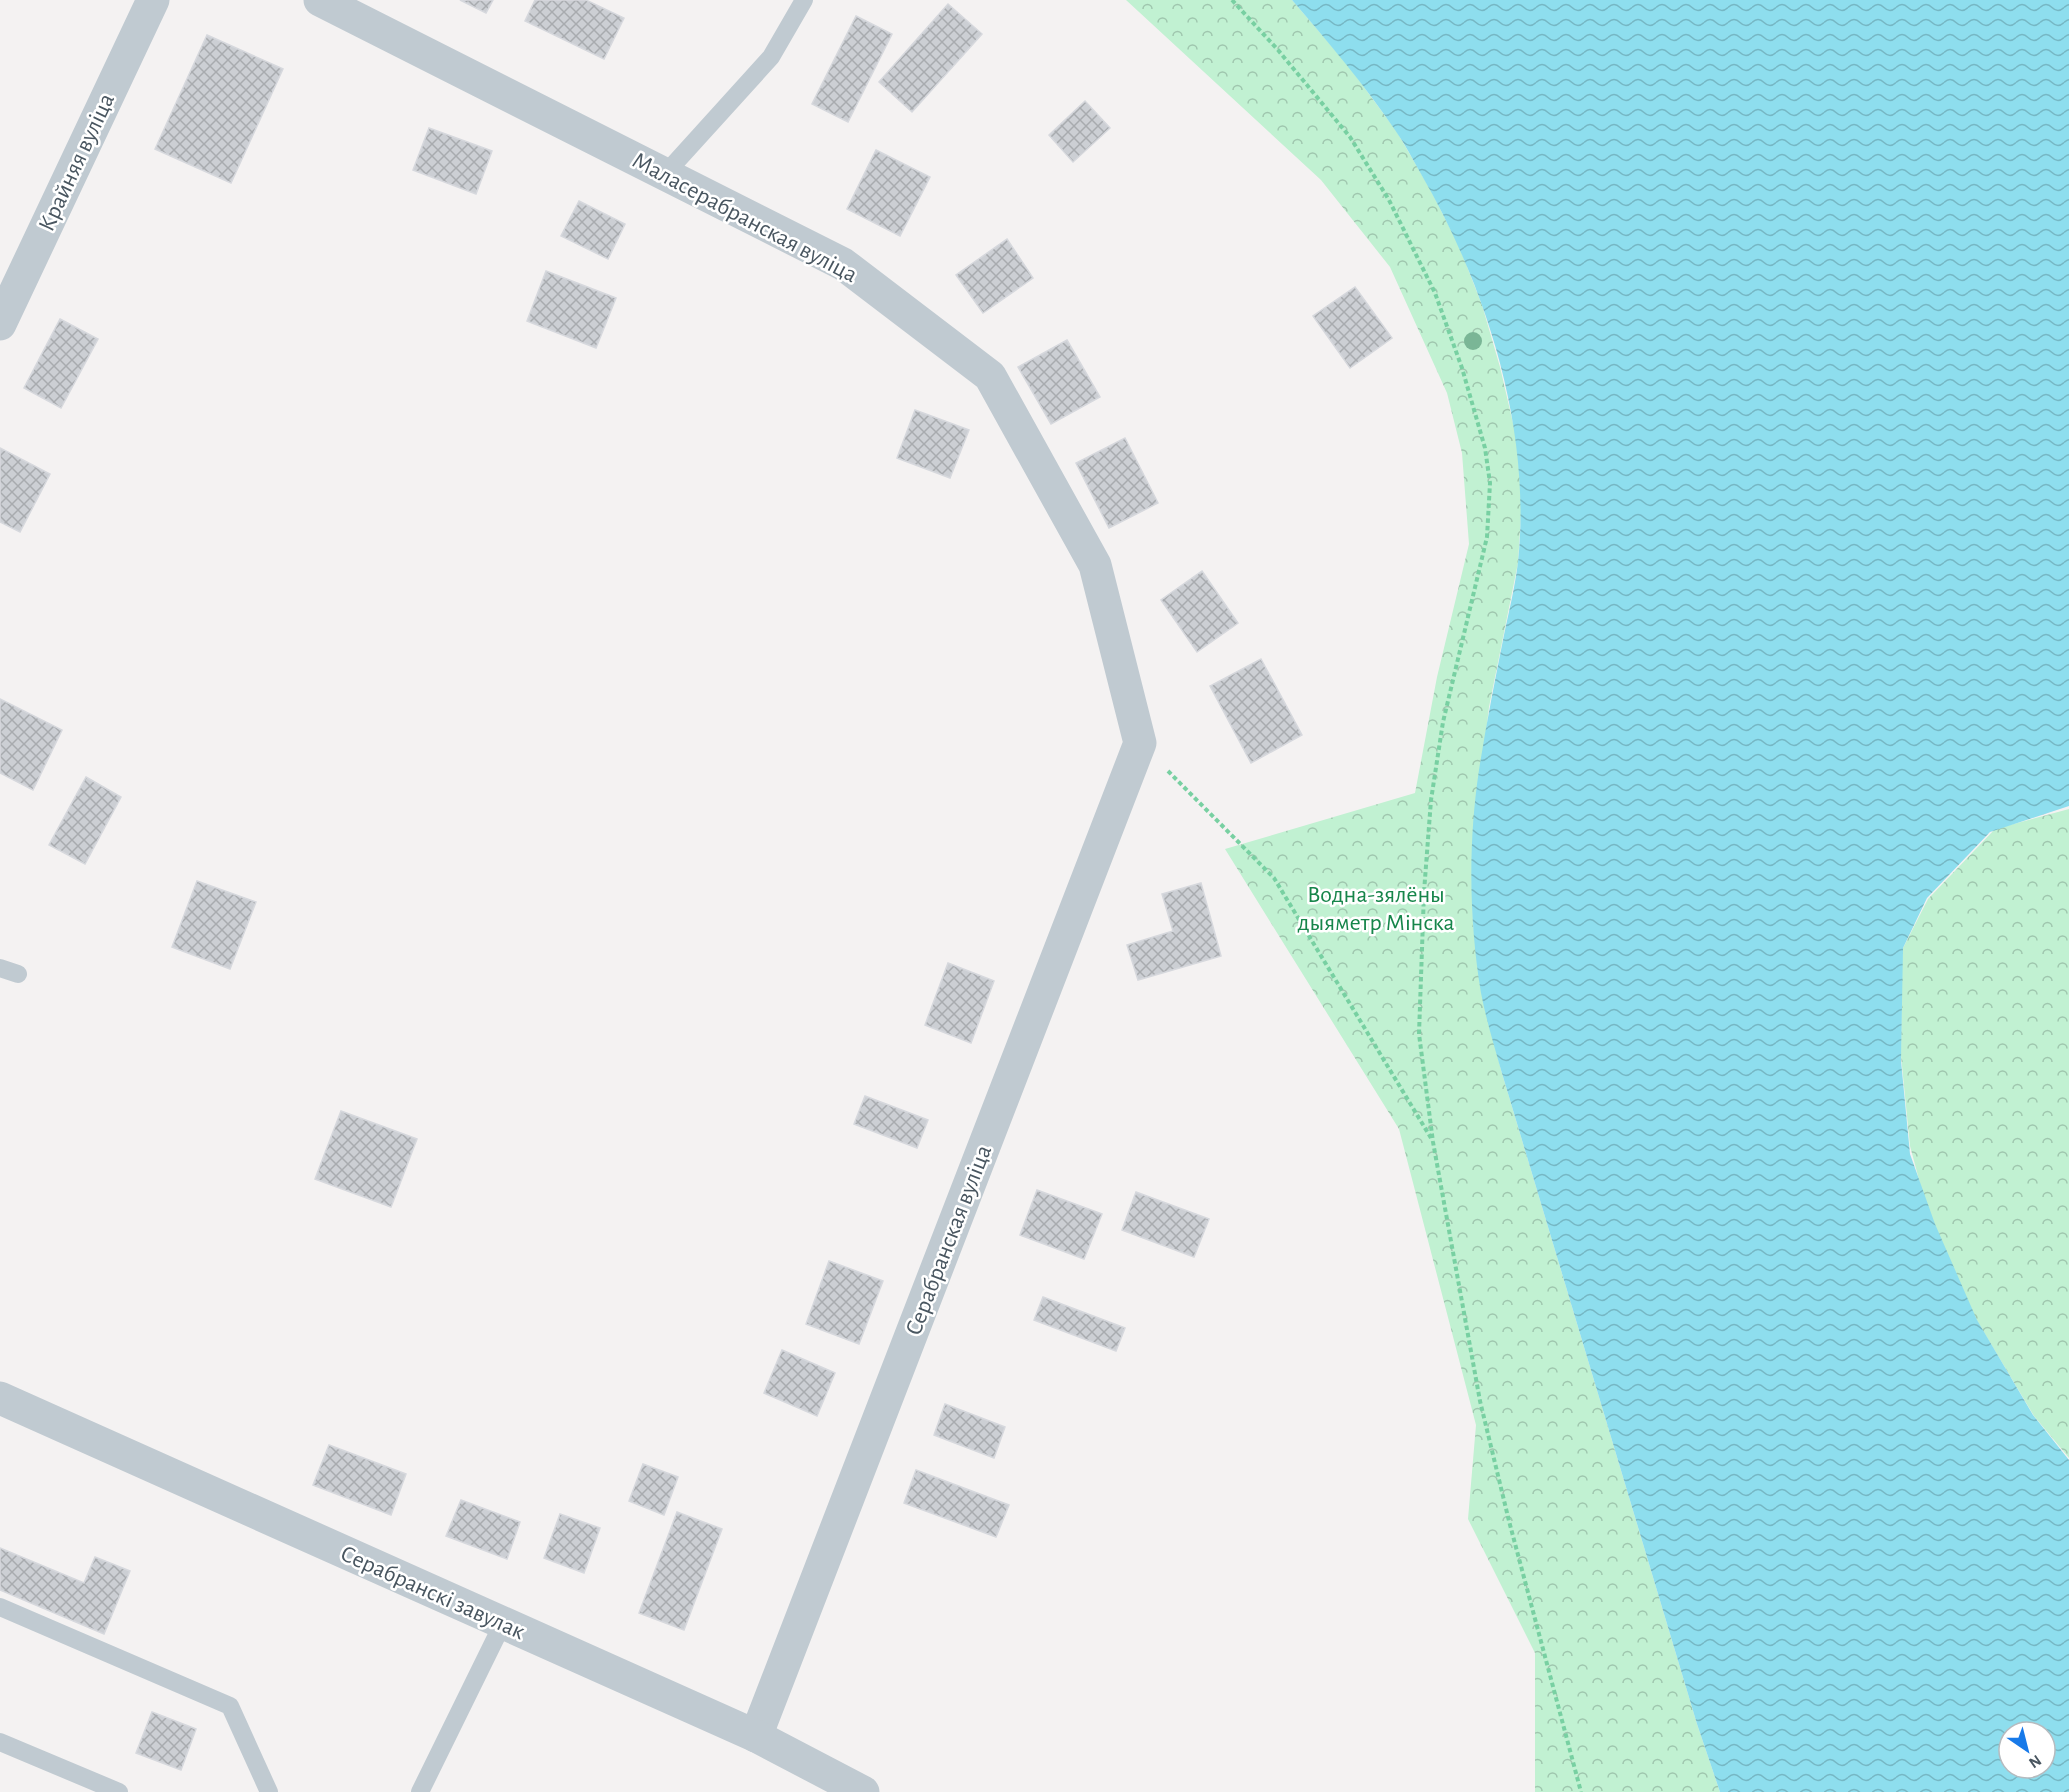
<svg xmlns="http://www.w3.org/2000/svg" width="2069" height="1792" font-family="'Alegreya Sans',sans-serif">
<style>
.park{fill:url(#park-crowns)}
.water{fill:url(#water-waves);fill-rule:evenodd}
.building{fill:url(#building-cross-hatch);stroke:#d6d8dd;stroke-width:1.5}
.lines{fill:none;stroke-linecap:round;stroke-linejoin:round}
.path{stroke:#78d0a2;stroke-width:4;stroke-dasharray:4.5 3;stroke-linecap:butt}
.lane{stroke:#c0cad1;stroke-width:18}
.street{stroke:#c0cad1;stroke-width:33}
.tree{fill:#7ab696}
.labels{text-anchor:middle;stroke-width:5;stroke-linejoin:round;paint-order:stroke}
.street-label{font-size:24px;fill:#495660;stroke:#fff}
.park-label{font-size:24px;fill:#16854a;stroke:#fff}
</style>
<defs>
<pattern id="park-crowns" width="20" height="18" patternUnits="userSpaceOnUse" patternTransform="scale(1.5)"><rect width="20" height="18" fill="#c1f1d2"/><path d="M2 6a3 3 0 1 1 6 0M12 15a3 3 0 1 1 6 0" fill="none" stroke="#9fc6ae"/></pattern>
<pattern id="water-waves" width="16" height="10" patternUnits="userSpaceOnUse" patternTransform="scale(1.5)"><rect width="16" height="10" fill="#8edeee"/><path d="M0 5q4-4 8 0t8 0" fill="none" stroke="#76b7c4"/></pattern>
<pattern id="building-cross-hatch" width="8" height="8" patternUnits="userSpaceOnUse" patternTransform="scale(1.5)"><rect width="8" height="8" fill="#cccfd4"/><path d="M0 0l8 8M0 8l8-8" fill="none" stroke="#a8abaf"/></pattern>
</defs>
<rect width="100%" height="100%" fill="#f4f2f2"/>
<g class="park">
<polygon points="1126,0 1292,0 1347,64 1397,132 1430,189 1459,246 1482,305 1500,367 1516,436 1522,499 1518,563 1489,707 1472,850 1473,923 1482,994 1501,1070 1697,1724 1720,1792 1535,1792 1535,1653 1468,1519 1476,1425 1399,1129 1225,849 1415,793 1437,677 1469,544 1462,453 1447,393 1390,267 1321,180"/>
<polygon points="2069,809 2069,1458 2034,1416 1976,1319 1932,1228 1910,1146 1901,1056 1902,950 1928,899 1995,829"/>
</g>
<path class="water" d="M1292,0h777v806l-79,26 -63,66 -24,50 -2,113 9,93 25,70 42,96 56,95 36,45v332h-349l-23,-68 -196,-654c-7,-25 -15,-51 -20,-77 -12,-73 -13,-150 -2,-223 7,-45 16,-90 25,-135 5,-24 11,-48 14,-73 14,-132 -31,-274 -97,-388 -8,-14 -16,-30 -26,-44 -31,-46 -67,-88 -103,-130zM2009,1732h36v36h-36z"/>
<g class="building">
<polygon points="460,0 493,0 486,13"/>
<polygon points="535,0 586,0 624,18 604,59 525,21"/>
<polygon points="948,4 982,34 912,112 879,82"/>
<polygon points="856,16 892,34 848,122 812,104"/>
<polygon points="207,35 283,69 231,183 155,149"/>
<polygon points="1085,101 1110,128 1073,162 1049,135"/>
<polygon points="429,128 492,151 476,194 413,170"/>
<polygon points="876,150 930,177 900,236 847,209"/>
<polygon points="579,201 625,224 608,259 561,236"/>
<polygon points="1007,239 1033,278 983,313 956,275"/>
<polygon points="546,271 616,298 596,348 527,321"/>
<polygon points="1355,287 1392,338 1350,368 1313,316"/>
<polygon points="60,319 98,339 61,408 24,388"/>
<polygon points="1067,340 1100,397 1051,424 1018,367"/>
<polygon points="915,410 969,430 950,478 897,458"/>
<polygon points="1125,438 1158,503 1109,528 1076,463"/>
<polygon points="0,448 50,474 20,532 0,522"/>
<polygon points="1202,571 1238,623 1197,652 1161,600"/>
<polygon points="1261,659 1302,735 1251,763 1210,686"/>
<polygon points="0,699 62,730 33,790 0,773"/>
<polygon points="86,777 121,797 85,864 49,845"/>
<polygon points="197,881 256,902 230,969 172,947"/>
<polygon points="1201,883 1221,956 1138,980 1127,945 1173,931 1162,894"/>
<polygon points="948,963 994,981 971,1043 925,1025"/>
<polygon points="865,1096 928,1120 917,1148 854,1124"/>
<polygon points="341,1111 417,1139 391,1207 315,1179"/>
<polygon points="1037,1190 1102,1214 1084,1259 1020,1235"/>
<polygon points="1136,1192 1209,1219 1194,1257 1122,1230"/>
<polygon points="829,1261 883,1281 859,1344 806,1324"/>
<polygon points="1043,1297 1125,1328 1116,1351 1034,1320"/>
<polygon points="782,1350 835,1373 817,1416 764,1393"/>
<polygon points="945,1404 1005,1427 994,1458 934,1435"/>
<polygon points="329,1445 406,1474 391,1515 313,1485"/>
<polygon points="643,1464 678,1477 664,1515 629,1501"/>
<polygon points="916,1470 1009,1505 996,1537 904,1503"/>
<polygon points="461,1500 520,1522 507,1559 446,1536"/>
<polygon points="677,1512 722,1529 684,1630 639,1613"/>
<polygon points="560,1514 600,1528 584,1573 544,1558"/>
<polygon points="0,1548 84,1583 95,1557 130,1571 104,1634 0,1590"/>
<polygon points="152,1712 196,1729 181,1770 136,1753"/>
</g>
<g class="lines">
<g class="path">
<polyline points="1232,0 1278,50 1350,137 1389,200 1435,293 1462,368 1485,448 1490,483 1487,537 1443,722 1431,800 1424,892 1419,1034 1433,1142 1480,1401 1509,1521 1581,1792"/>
<polyline points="1168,771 1274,878 1431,1138"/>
</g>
<g class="lane">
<polyline points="665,174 771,57 804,0"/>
<polyline points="0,968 18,974"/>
<polyline points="0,1607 230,1706 269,1792"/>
<polyline points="0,1742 119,1792"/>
<polyline points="420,1792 503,1623"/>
</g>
<g class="street">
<polyline points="320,0 843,264 990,376 1095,565 1140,743 756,1736"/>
<polyline points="0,324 153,0"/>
<polyline points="0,1398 756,1736 863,1792"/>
</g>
</g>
<circle class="tree" cx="1473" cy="341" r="9"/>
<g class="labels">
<g class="street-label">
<text transform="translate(76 162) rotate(-65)" y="8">Крайняя вуліца</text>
<text transform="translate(745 217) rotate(28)" y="8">Маласерабранская вуліца</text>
<text transform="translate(948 1240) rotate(-69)" y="8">Серабранская вуліца</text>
<text transform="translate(433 1592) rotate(24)" y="8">Серабранскі завулак</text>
</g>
<g class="park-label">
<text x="1376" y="902">Водна-зялёны<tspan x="1376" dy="28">дыяметр Мінска</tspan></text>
</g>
</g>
<g transform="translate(2027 1750) rotate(145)"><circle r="28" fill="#ffffff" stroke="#b6bbbf" stroke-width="1.5"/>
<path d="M0-4.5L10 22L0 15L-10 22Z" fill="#187ae9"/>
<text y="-9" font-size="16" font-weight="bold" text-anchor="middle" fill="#495660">N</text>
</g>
</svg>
